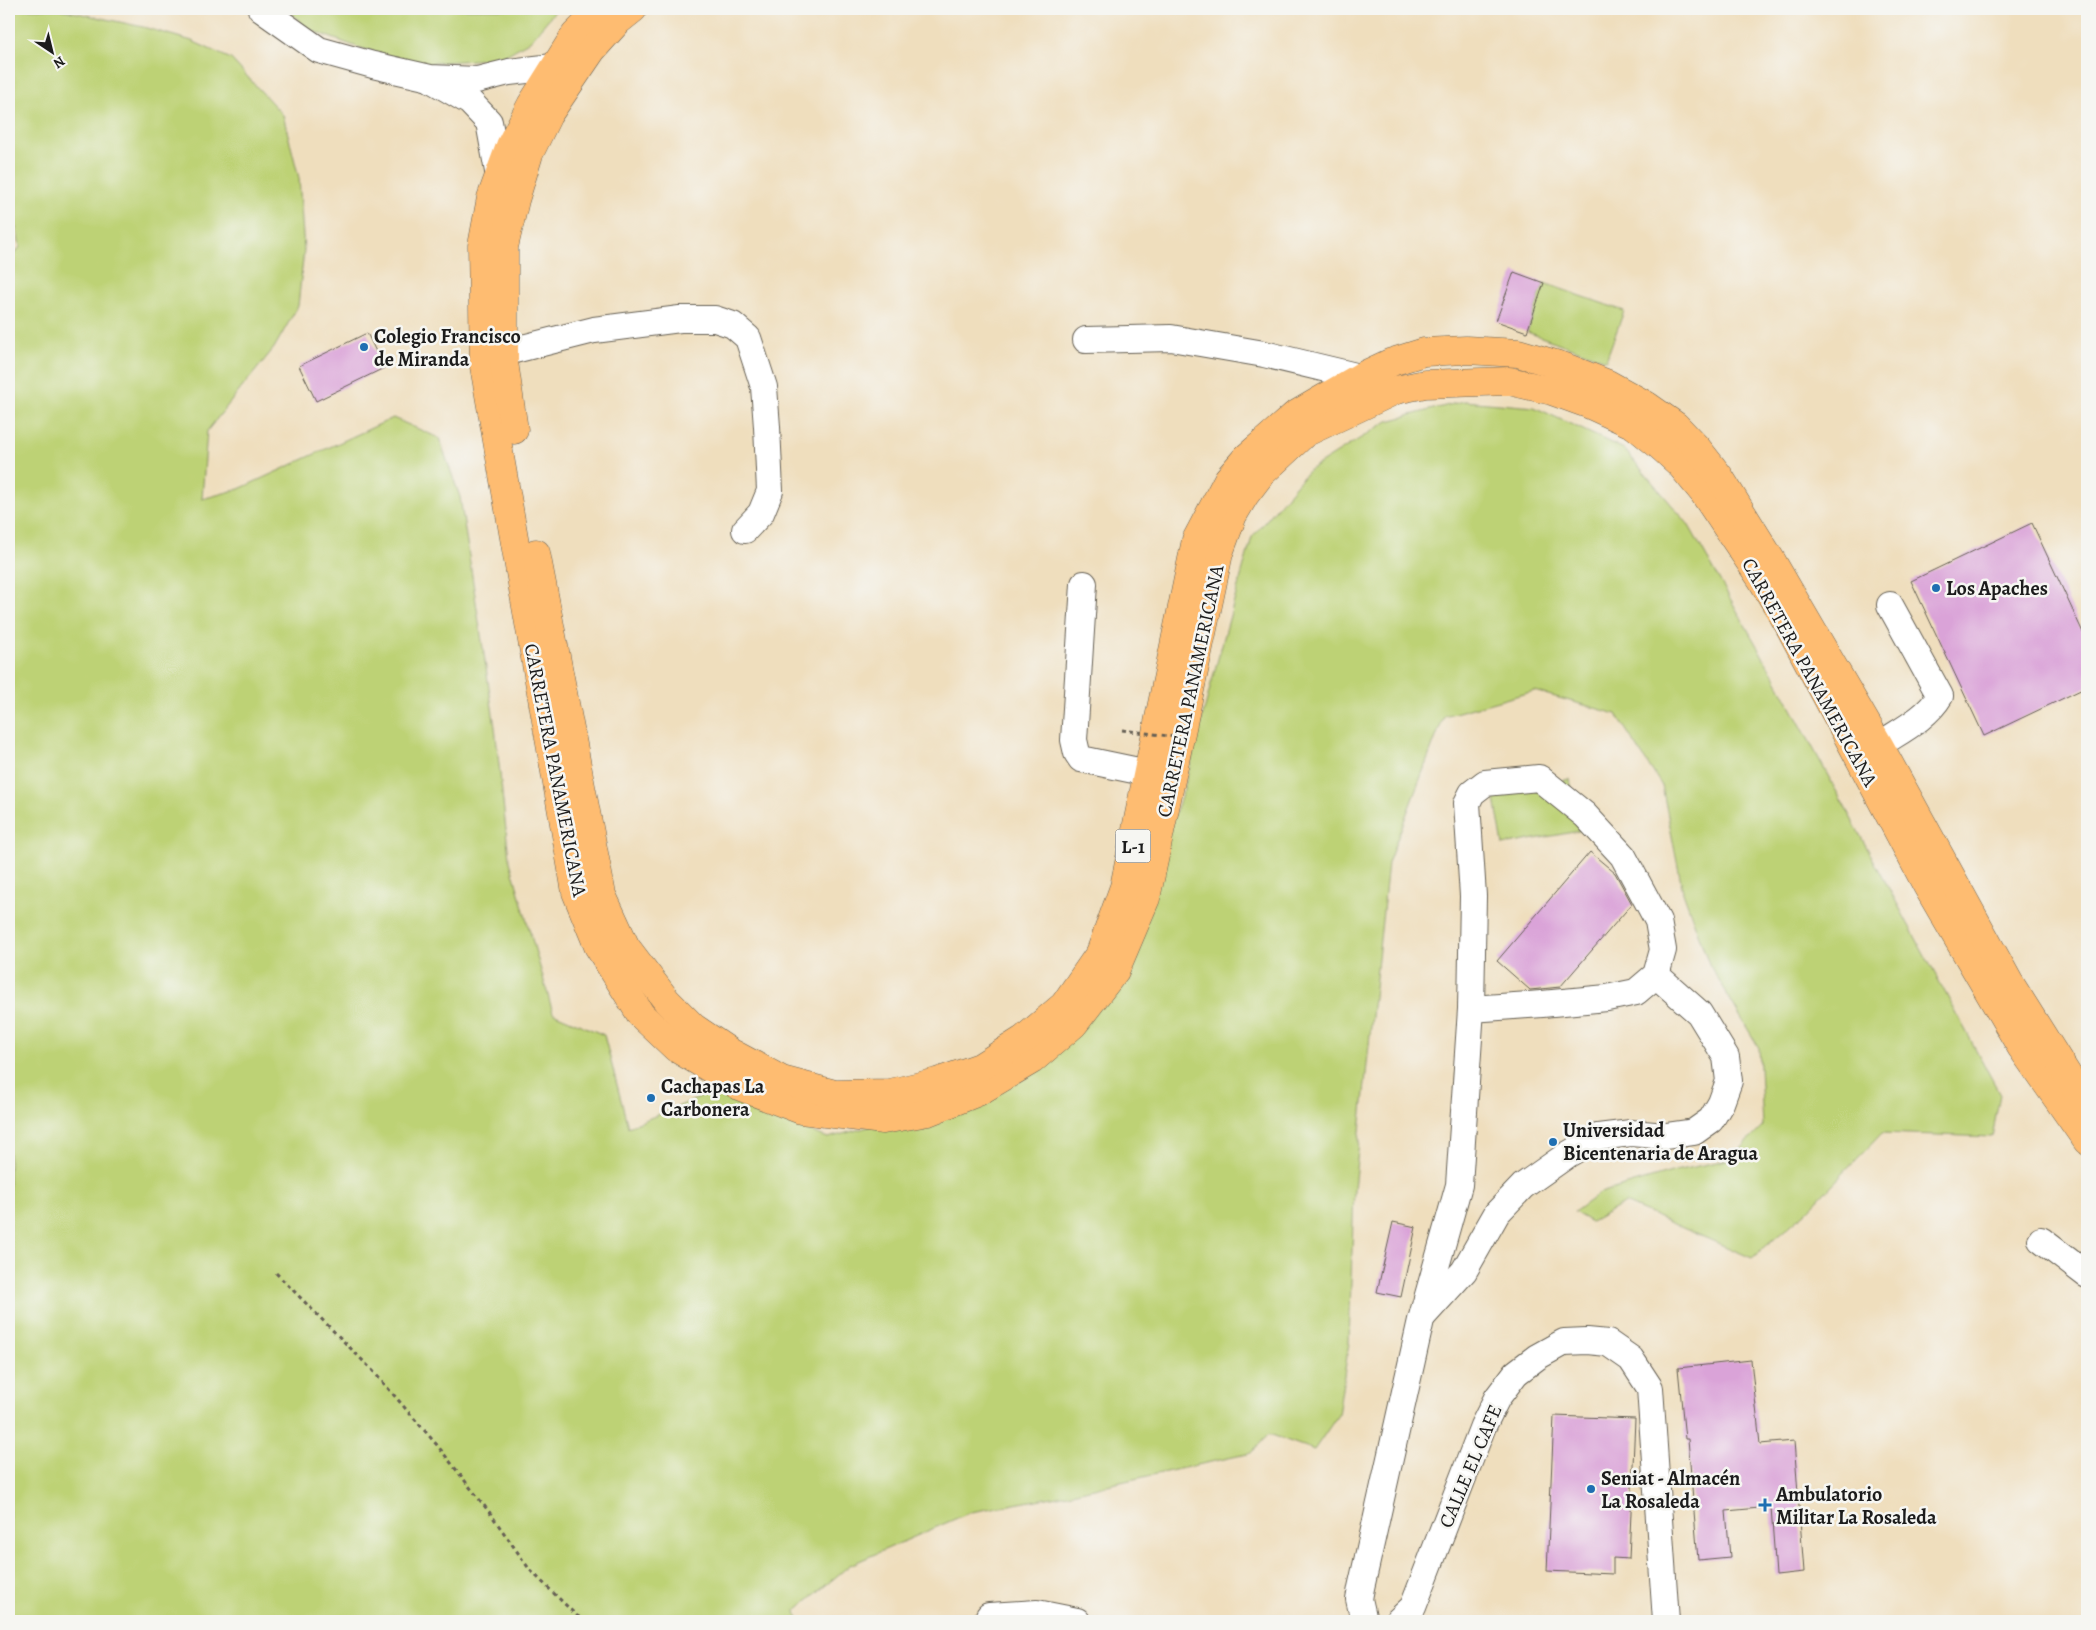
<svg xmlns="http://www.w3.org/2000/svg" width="2096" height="1630" font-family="Alegreya,serif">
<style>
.green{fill:#bdd275;stroke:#6c7748}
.building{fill:#daa3d8}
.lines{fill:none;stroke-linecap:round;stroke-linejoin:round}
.minor-casing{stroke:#666054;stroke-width:28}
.major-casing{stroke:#666054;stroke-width:29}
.path{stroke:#666054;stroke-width:3;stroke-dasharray:4 4;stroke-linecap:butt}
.minor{stroke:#fff;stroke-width:26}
.major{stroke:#febc71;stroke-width:28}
.path-bridge{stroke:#666054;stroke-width:3;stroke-dasharray:4 4;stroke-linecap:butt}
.poi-dot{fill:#1f6fb2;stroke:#f6f6f2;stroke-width:2}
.labels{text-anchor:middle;stroke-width:5;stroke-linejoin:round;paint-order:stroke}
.shield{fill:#f6f6f2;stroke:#5d5d5c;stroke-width:1}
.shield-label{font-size:19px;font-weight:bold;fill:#1c1c1c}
.poi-label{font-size:20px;font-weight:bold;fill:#1c1c1c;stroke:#f6f6f2;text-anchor:start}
.street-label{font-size:20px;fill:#1c1c1c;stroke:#f6f6f2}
</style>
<rect width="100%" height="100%" fill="#f6f6f2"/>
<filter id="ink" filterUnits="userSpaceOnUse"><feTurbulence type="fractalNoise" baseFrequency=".02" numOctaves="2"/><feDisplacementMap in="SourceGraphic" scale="10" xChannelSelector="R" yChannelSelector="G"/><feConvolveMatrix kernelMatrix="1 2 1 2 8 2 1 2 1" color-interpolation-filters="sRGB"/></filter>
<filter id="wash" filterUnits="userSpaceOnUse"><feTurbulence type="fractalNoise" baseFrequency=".0096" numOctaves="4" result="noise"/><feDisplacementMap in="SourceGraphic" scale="20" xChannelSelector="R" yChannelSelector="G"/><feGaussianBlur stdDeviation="1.12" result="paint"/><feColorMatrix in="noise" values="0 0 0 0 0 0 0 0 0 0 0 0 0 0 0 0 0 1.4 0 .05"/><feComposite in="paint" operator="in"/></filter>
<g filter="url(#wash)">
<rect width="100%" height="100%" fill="#efdebd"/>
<g class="green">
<polygon points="9,9 59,9 143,27 192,41 231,59 283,115 299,178 304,250 298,306 274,348 207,431 202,499 239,489 393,418 439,438 460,497 495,727 509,858 553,1013 604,1035 628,1127 711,1093 828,1138 985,1095 1127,945 1184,789 1211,684 1252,537 1308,471 1388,421 1464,401 1534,407 1624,449 1688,524 1779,685 2000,1094 1992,1137 1882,1133 1806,1212 1752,1258 1625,1203 1591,1222 1574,1212 1600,1193 1675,1171 1731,1159 1763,1126 1759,1048 1709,964 1683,892 1662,786 1616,714 1534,691 1444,716 1388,863 1354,1189 1349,1343 1338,1415 1314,1450 1269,1434 1251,1453 1058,1496 971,1512 850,1565 796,1610 798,1621 9,1621 9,261 20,247 12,202 9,200"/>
<polygon points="288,9 557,9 530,41 501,58 420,64 357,47 307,29"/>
<polygon points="1544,283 1624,311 1606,360 1527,332"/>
<polygon points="1570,779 1579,831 1503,845 1494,793"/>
</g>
<g id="blocks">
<g class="building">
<polygon points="1514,272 1544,283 1527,332 1496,321"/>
<polygon points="367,333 384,368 316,401 299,366"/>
<polygon points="2032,523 2087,641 2087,687 1984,736 1911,581"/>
<polygon points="1590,852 1615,873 1632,904 1560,987 1530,990 1497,961"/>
<polygon points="1393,1222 1416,1227 1401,1297 1377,1292"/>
<polygon points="1751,1360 1760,1444 1794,1441 1804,1572 1776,1575 1771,1507 1726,1511 1730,1557 1698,1560 1688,1439 1685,1439 1678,1368"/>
<polygon points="1554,1416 1635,1419 1629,1559 1613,1558 1613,1574 1547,1571"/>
</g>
</g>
</g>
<g filter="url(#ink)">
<use href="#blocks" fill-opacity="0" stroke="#666054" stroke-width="1"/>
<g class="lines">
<g class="minor-casing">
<g id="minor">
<polyline points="261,9 319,50 373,65 430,78 477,80 509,72 553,67"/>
<polyline points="432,80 470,102 489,122 499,177"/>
<polyline points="1086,340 1171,338 1264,354 1360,377"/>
<polyline points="503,353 594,330 680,319 715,319 733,325 748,338 764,387 767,427 770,491 761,513 745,530"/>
<polyline points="1084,584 1074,740 1077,753 1081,759 1148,773"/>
<path d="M1879,745c21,-14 48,-27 61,-49l-50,-91"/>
<polyline points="2041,1240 2087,1275"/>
<polyline points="1424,1315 1464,1271 1497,1213 1523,1186 1567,1155 1598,1137 1631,1133 1666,1136 1694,1132 1711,1120 1721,1103 1729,1081 1726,1057 1699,1013 1656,975"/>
<polyline points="989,1616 1037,1613 1077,1621"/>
<polyline points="1364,1621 1359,1599 1361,1588 1421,1320 1459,1185 1471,1009 1473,896 1467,803 1472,793 1485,783 1539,778 1585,815 1623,856 1658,921 1663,950 1656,975 1636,992 1607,998 1542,1004 1471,1009"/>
<polyline points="1398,1621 1413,1607 1483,1426 1497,1398 1516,1373 1537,1357 1564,1342 1587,1341 1608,1343 1631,1359 1650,1388 1666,1621"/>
</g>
</g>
<g class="major-casing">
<g id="major">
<polyline points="601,9 575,35 531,105 510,146 491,198 482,246 484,366 576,892 598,946 641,1015 676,1048 741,1087 801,1110 883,1120 928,1112 978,1092 1032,1060 1074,1024 1115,971 1146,898 1219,553 1233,515 1245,495 1261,474 1305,433 1396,390 1425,384 1509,381 1552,391 1588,404 1634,425 1660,446 1680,464 1703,492 1762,580 1787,622 1927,886 2021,1047 2087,1141"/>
<polyline points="514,430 504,362 504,247 515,200 529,154 548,115 592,50 618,21 633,9"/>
<polyline points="536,553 602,895 626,947 667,1001 693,1027 730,1052 782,1080 835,1094 890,1093 937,1082 980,1067 1024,1039 1064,1005 1100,953 1124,887 1196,540 1228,479 1246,458 1295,415 1360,377 1392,362 1424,352 1466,350 1518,353 1565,367 1608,384 1646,405 1676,426 1697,448 1719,476 1773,563 1879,745 2009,982 2087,1106"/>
</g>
</g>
<g class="path">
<polyline points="276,1273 373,1371 437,1445 490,1513 530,1570 577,1616 589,1621"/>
<polyline points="919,1621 968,1617"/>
</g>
<use href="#minor" class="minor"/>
<use href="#major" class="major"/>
<polyline class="path-bridge" points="1122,730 1184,738"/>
</g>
</g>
<g class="poi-dot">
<circle cx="364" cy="347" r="5"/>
<circle cx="1936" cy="588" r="5"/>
<circle cx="651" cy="1098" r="5"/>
<circle cx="1553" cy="1142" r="5"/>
<circle cx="1591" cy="1489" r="5"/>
<path d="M1762.5 1497.5h5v5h5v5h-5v5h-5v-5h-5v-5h5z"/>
</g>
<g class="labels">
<rect class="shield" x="1115.5" y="829.5" width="35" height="33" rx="4"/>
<g class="shield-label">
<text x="1133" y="853">L-1</text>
</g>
<g class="poi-label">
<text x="374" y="343">Colegio Francisco<tspan x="374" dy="23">de Miranda</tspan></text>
<text x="1946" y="595">Los Apaches</text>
<text x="661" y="1093">Cachapas La<tspan x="661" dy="23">Carbonera</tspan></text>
<text x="1563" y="1137">Universidad<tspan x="1563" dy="23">Bicentenaria de Aragua</tspan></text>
<text x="1601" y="1485">Seniat - Almacén<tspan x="1601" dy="23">La Rosaleda</tspan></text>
<text x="1776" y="1501">Ambulatorio<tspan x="1776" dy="23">Militar La Rosaleda</tspan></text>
</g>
<g class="street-label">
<text transform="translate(1810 672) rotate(61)" y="7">CARRETERA PANAMERICANA</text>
<text transform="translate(1190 691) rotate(-78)" y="7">CARRETERA PANAMERICANA</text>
<text transform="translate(556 770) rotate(79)" y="7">CARRETERA PANAMERICANA</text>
<text transform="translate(1470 1466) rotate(-67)" y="7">CALLE EL CAFE</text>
</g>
</g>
<rect width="2096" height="1630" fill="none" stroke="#f6f6f2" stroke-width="30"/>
<g transform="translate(52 52) rotate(145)" stroke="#f6f6f2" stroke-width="4" paint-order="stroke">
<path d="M0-4L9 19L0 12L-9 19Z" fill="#1c1c1c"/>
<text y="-8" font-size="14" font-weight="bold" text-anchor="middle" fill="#1c1c1c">N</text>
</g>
</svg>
